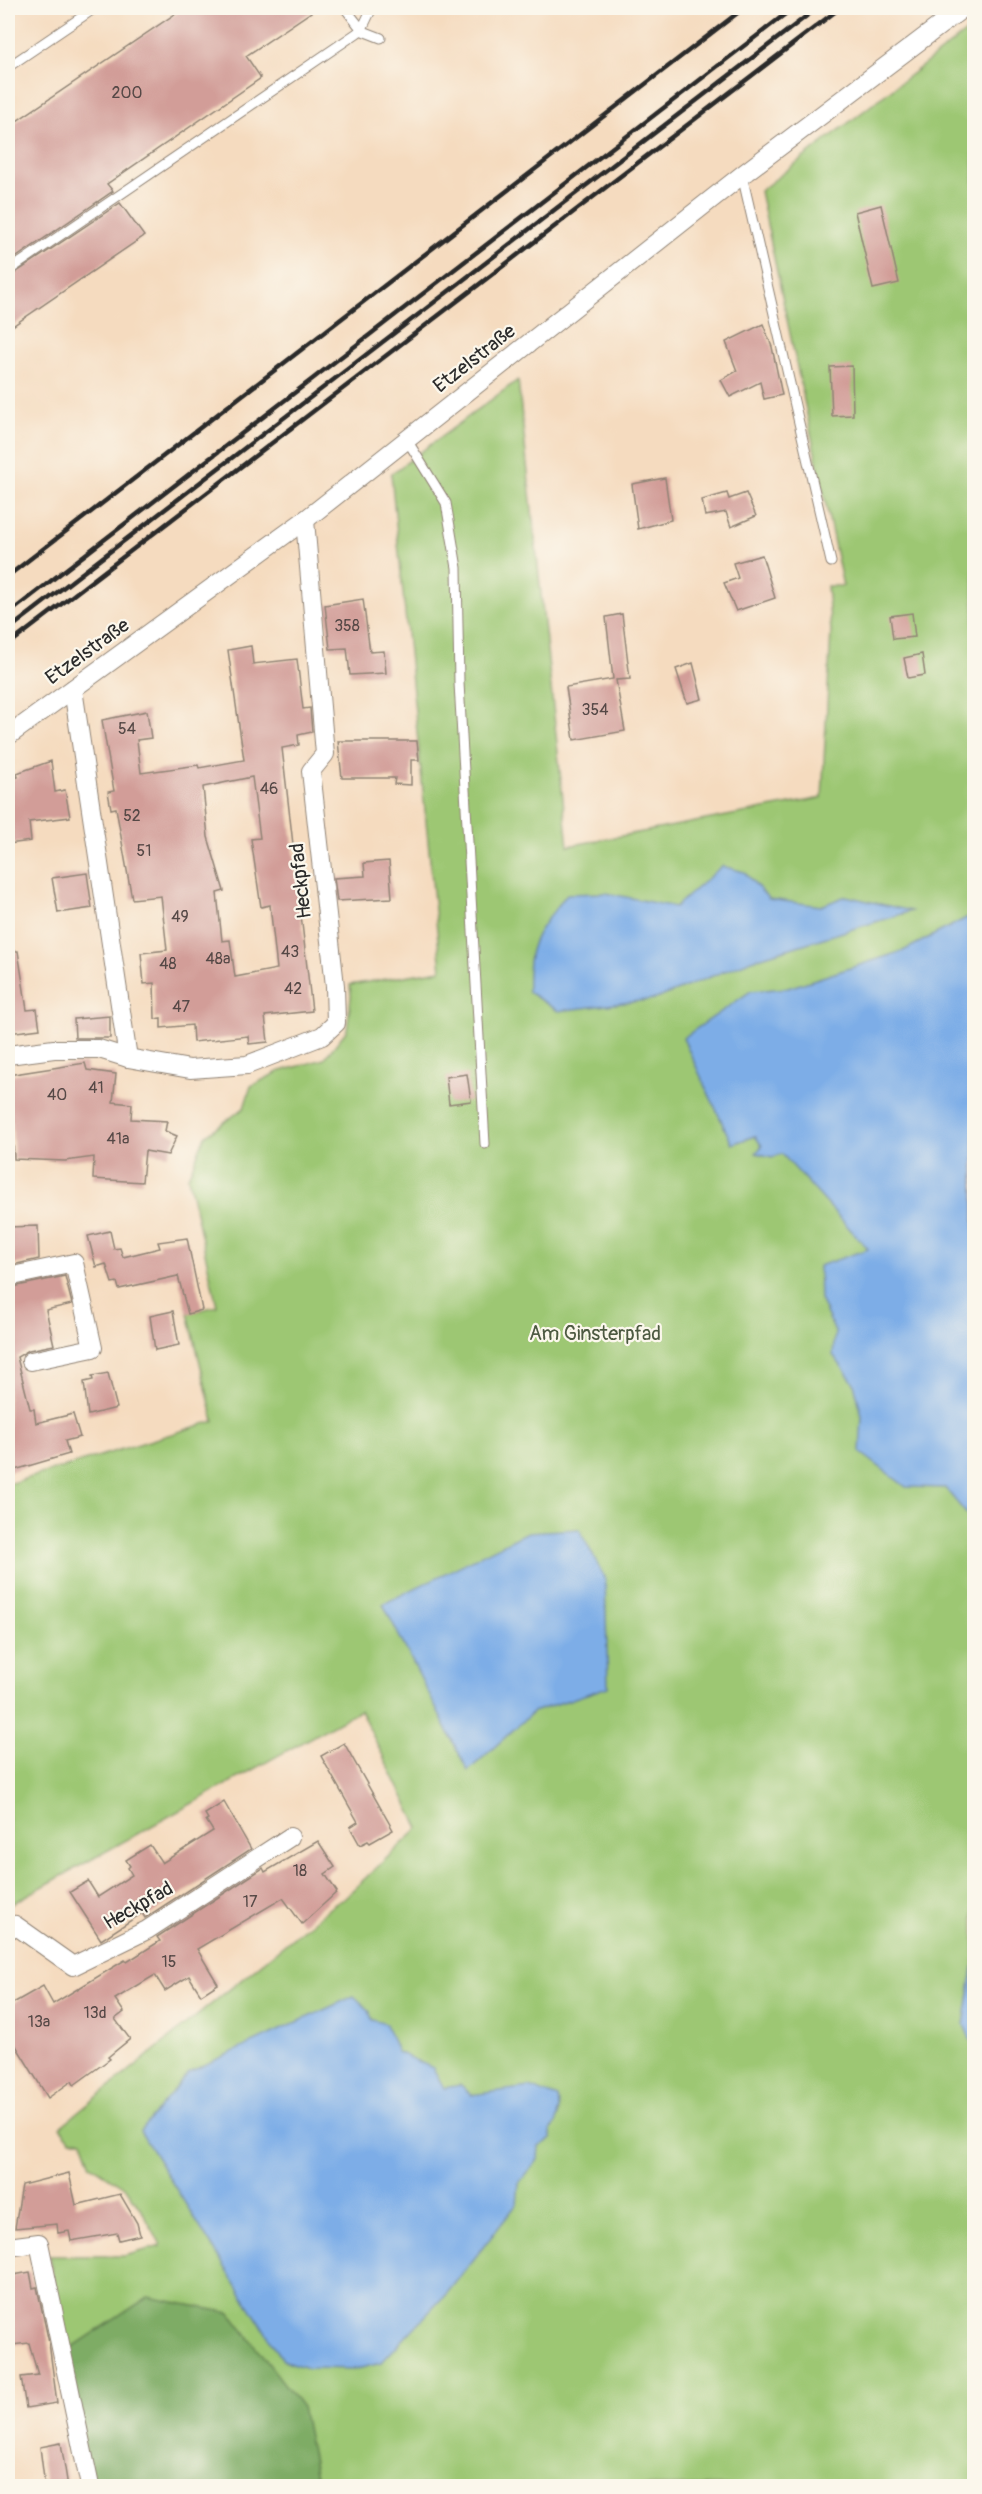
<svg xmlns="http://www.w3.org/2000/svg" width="982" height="2494" font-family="Pangolin,sans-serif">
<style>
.green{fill:#9dc773;stroke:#64794f;stroke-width:1.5}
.forest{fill:#7eac65;stroke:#546c48;stroke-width:1.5}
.water{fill:#7dade7;stroke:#546c89;stroke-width:1.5}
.building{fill:#d29d98;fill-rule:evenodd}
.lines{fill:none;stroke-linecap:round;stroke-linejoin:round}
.lane-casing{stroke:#908375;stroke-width:11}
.street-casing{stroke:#908375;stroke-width:20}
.lane{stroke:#fff;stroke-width:9}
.street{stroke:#fff;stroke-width:18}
.rail{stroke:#2b2b2b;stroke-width:4.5}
.labels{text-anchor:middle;stroke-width:4.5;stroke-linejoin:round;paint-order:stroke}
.number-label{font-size:16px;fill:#554846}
.street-label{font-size:20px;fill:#2b2b2b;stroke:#fbf7ec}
.park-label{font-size:20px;fill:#4d5a41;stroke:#fbf7ec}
</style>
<rect width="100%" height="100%" fill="#fbf7ec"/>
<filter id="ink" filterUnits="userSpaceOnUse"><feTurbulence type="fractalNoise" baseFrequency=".0167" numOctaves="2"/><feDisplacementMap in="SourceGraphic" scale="12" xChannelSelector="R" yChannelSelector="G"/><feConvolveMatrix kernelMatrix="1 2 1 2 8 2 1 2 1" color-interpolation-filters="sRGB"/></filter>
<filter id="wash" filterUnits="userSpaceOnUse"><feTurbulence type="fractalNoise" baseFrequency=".008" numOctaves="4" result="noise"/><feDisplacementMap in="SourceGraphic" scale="24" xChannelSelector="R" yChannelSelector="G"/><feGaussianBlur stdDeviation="1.35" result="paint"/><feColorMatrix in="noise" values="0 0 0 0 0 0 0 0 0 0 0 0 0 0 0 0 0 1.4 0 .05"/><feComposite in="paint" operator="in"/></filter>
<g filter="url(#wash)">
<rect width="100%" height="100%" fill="#f5dbbf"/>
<polygon class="green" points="974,26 974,2486 88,2486 49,2256 124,2256 161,2246 144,2214 127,2189 91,2165 82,2140 71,2140 60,2127 332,1906 343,1899 419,1828 360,1710 8,1906 8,1484 214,1421 188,1313 217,1306 188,1177 205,1136 244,1108 251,1086 278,1072 324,1059 347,1030 351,996 350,985 441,970 391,474 518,380 568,846 822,798 831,631 827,586 843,586 760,191"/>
<polygon class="forest" points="148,2297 230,2313 302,2407 318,2486 88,2486 62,2354"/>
<g class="water">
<path d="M722,866l22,6 25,27 52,7 25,-10 65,15 -159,49 -96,39 -98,12 -30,-19c-2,-52 9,-59 39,-98l39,-1 69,14z"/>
<polygon points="974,914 974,1523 945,1488 906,1487 860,1452 862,1416 854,1383 833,1355 835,1332 820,1299 819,1266 868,1249 782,1154 772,1157 756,1153 762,1146 755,1136 732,1144 683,1038 751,991 788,988 903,951"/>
<polygon points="579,1529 605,1578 608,1687 533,1712 468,1771 383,1604 528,1532"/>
<polygon points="973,1967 974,1967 974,2047 964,2025"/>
<path d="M354,1996l15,14 3,10 14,4 11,28 36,16 11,20 17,-3 10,10 58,-8 29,11c2,10 1,26 -7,32v9l-12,8 -1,12 -19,24 -2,21 -69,88 -67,71 -24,6 -50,-1 -24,-8 -143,-229 49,-59z"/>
</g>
<g id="blocks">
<g class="building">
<polygon points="184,8 317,8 246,56 261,78 107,184 113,191 8,263 8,127"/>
<polygon points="120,203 144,236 8,329 8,278"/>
<polygon points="881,205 899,283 873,289 855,212"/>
<polygon points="763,324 772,347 782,395 764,399 760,382 730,397 721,380 737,371 726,342"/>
<polygon points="852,366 853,415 832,416 830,367"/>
<polygon points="665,478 671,520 638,529 632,484"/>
<polygon points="727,493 729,499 746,493 756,516 731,527 726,512 705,516 702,500"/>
<polygon points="762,555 775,598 736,611 724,583 738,578 733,563"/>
<polygon points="363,599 370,652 384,651 386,673 350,675 347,648 330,649 325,605"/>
<polygon points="912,613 915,637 893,639 890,616"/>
<polygon points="622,614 630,679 616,680 625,731 574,740 566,687 613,679 606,617"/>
<path d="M251,646l2,18 44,-5 6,50 7,-1 2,24 -14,3 1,10 -17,3 30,263 -47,5 3,26 -19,2 -1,-8 -55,6 -1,-17 -31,3v-10l-6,1 -1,-36 -10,1 -3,-31 26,-3 -6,-54 -29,3 -16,-91 -5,1 -3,-17 6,-1 -12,-71 45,-9 4,27 -14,2 4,33 57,-8 1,3 45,-8 -16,-110zM252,777l8,61 -9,1 10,68 9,-2 7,64 -42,8 -5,-37 -8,1 -5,-48 7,-2 -16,-54 -5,-50z"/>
<polygon points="922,654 925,675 908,678 904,658"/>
<polygon points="693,663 702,699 687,703 676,669"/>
<polygon points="338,741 417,741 419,760 411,760 411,785 394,784 395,778 342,778"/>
<polygon points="51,761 55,792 65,790 70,817 29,822 31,841 8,844 8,780 18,777 17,773"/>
<polygon points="389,861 392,898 337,901 334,878 365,876 364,863"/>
<polygon points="87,873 92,908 58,913 52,878"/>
<polygon points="8,951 18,951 27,1010 37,1009 40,1029 8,1033"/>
<polygon points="110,1016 110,1038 75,1038 74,1019"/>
<polygon points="85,1063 87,1070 116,1074 113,1102 132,1104 131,1119 167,1121 165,1131 177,1136 168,1155 145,1151 142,1182 93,1179 94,1157 65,1161 14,1159 12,1121 8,1122 8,1075"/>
<polygon points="467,1074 471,1101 449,1104 446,1077"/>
<polygon points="38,1226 39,1259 8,1266 8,1227"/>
<polygon points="110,1231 114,1249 120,1248 123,1257 160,1248 158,1242 187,1238 202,1310 188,1314 178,1276 119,1289 117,1282 112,1283 106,1264 96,1267 88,1236"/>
<polygon points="65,1276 72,1304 46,1310 54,1345 29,1350 17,1357 30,1409 34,1409 36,1423 73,1414 80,1437 65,1441 69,1454 8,1472 8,1288"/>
<polygon points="173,1311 179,1345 155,1350 150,1316"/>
<polygon points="108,1373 117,1408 88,1415 84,1382 93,1380 92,1376"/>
<polygon points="344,1743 393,1830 370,1843 368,1841 360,1845 350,1827 358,1822 321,1756"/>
<polygon points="224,1802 251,1849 145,1918 142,1913 101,1940 70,1892 88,1881 98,1897 132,1875 128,1868 130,1866 126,1860 150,1845 162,1863 213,1831 206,1820 208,1819 205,1814"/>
<polygon points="318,1841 335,1867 325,1874 337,1892 302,1924 283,1898 197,1949 218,1984 201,1995 189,1976 165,1991 155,1975 115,1999 124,2012 115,2019 130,2039 108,2057 110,2059 74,2085 72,2081 48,2098 15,2044 8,2049 8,2006 43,1986 53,2004 125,1960 127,1962 160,1941 157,1937 263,1868 265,1872"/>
<polygon points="69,2173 76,2205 120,2194 137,2223 140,2235 119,2240 117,2233 71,2241 69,2231 58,2233 57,2224 15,2228 22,2185"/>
<polygon points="30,2272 33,2288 37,2287 49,2343 57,2403 26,2408 21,2377 38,2375 29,2343 12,2345 12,2323 8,2319 8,2276"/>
<polygon points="61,2443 68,2487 45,2487 40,2447"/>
</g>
</g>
</g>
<g filter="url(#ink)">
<use href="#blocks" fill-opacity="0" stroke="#908375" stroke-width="1.5"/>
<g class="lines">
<g class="lane-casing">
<g id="lane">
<polyline points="345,8 363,31 381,38"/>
<polyline points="8,67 95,8"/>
<polyline points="742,175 831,562"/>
<polyline points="8,271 357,33 362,29 372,8"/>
<polyline points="407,440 446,503 457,568 459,683 485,1144"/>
</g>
</g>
<g class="street-casing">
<g id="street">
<polyline points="73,689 128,1058"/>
<polyline points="8,736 305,520 742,175 963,8"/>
<polyline points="8,1055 54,1049 99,1049 128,1058 190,1069 247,1065 322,1036 336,1023 335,986 311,771 325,754 305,520"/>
<polyline points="8,1277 74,1263 93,1348 31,1361"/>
<polyline points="8,1930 15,1925 73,1966 147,1930 290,1837"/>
<polyline points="8,2247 39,2243 90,2486"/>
</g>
</g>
<use href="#lane" class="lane"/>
<use href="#street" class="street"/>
<g class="rail">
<polyline points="8,576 744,8"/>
<polyline points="8,614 793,8"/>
<polyline points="8,630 817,8"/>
<polyline points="8,645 840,8"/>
</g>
</g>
</g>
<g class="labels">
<g class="number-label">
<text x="127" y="98">200</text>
<text x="347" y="631">358</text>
<text x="595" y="715">354</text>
<text x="127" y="734">54</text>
<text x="269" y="794">46</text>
<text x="132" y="821">52</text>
<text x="144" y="856">51</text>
<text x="180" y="922">49</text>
<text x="290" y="957">43</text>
<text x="218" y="964">48a</text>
<text x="168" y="969">48</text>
<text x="293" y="994">42</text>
<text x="181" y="1012">47</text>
<text x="96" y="1093">41</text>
<text x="57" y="1100">40</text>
<text x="118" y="1144">41a</text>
<text x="300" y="1876">18</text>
<text x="250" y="1907">17</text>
<text x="169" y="1967">15</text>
<text x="95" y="2018">13d</text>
<text x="39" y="2027">13a</text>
</g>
<g class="street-label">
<text transform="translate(474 358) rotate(-38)" y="7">Etzelstraße</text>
<text transform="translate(87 651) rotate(-36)" y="7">Etzelstraße</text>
<text transform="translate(300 881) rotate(-96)" y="7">Heckpfad</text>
<text transform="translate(138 1905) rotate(-30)" y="7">Heckpfad</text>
</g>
<g class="park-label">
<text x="595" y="1340">Am Ginsterpfad</text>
</g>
</g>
<rect width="982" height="2494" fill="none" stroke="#fbf7ec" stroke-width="30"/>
</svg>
